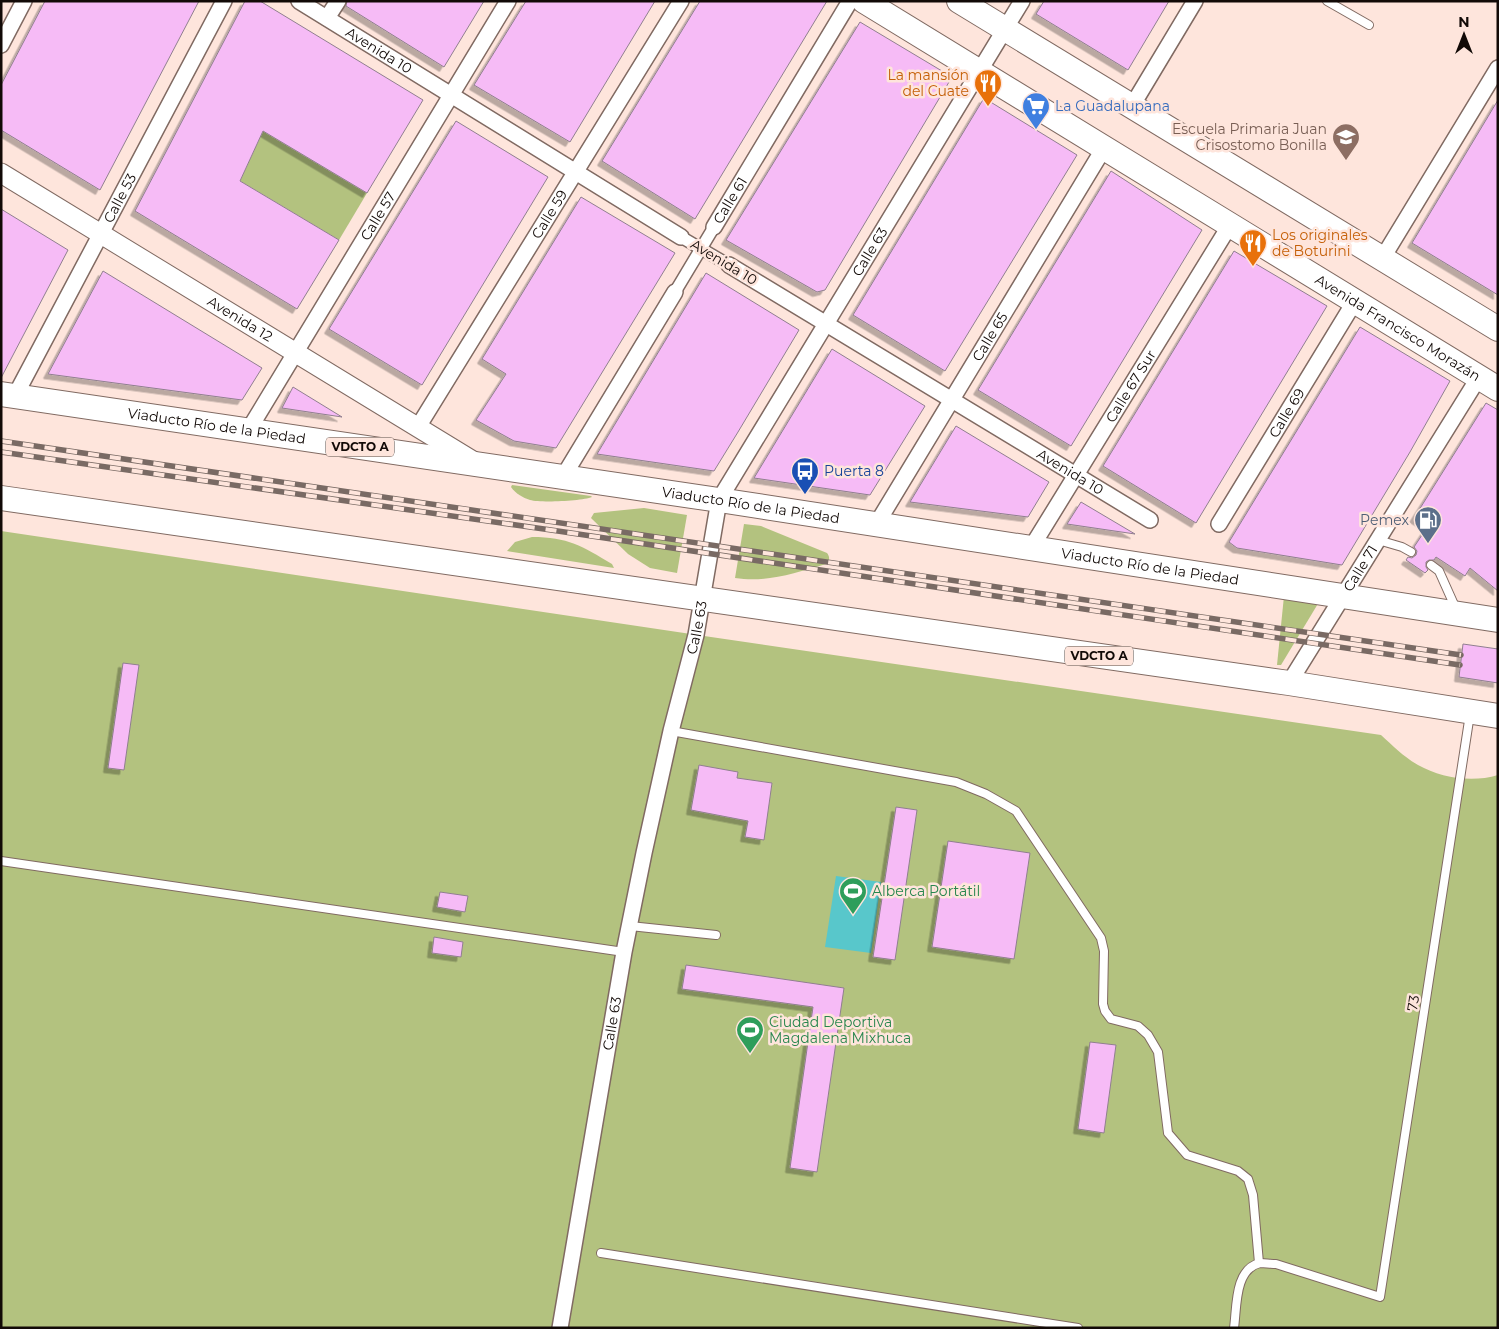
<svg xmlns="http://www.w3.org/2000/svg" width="1499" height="1329" font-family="Montserrat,sans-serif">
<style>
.green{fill:#b3c27f}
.water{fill:#58c7cb}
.building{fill:#f6bbf6;stroke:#907f8f;filter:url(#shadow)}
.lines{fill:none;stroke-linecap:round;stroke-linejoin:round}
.service-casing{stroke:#806a62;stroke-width:10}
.pedestrian-casing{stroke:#806a62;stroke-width:14}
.minor-casing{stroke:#806a62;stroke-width:18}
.tertiary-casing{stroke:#806a62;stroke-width:21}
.primary-casing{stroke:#806a62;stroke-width:26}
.service{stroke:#fff;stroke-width:8}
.pedestrian{stroke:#fff;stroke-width:11}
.minor{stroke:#fff;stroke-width:15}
.tertiary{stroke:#fff;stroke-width:19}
.primary{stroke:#fff;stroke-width:24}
.rail-casing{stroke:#796a64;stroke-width:5.5}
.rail{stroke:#fee5dc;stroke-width:4;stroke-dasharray:11;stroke-linecap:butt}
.labels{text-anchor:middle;stroke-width:5;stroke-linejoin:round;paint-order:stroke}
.shield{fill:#fee5dc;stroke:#594c47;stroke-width:1}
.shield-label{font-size:12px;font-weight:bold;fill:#120a07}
.street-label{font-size:14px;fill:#120a07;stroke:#fee5dc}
.food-label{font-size:14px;fill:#c56008;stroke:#fee5dc;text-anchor:end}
.shop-label{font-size:14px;fill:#366cbe;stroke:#fee5dc;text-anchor:start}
.education-label{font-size:14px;fill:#785e54;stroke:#fee5dc;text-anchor:end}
.transit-label{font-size:14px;fill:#164399;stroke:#fee5dc;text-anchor:start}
.service-label{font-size:14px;fill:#4e5e75;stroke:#fee5dc;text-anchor:end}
.leisure-label{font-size:14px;fill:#27864d;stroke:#fee5dc;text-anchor:start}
</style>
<defs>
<filter id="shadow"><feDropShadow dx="-4.5" dy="4.5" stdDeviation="0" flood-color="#0004"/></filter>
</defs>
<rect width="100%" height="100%" fill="#fee5dc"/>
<g class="green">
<polygon points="263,131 367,193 339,240 240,181"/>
<path d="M512,485l79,11 1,1c-10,4 -51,6 -62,3 -7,-2 -15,-7 -19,-13z"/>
<polygon points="644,508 687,515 677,573 650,568 628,554 591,518 594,513"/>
<path d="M744,524l17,2 66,27c3,4 3,7 -1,11 -31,9 -59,19 -91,14z"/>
<path d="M1,531l710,106 670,98c12,11 23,22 37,30 23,13 54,18 80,10v553h-1497z"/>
<path d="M532,537c36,0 50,9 80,27l2,4 -107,-17 8,-9z"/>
<polygon points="1284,596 1319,602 1281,665 1277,665"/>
</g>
<polygon class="water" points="836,876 881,882 871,953 825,947"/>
<g class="building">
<polygon points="45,1 199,1 100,190 1,130 1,85"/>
<polygon points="245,1 260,1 423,100 367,193 263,131 240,181 339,240 297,309 135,211"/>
<polygon points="347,1 484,1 444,67 346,6"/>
<polygon points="526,1 655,1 570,142 474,85"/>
<polygon points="700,1 827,1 695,219 602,161"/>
<polygon points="1044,1 1169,1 1128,70 1036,14"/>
<polygon points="860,22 952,77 825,290 817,292 726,240"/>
<polygon points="984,98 1077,155 945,371 853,315"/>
<polygon points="1498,100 1498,295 1412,243"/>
<polygon points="456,121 548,177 422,385 329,329"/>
<polygon points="1111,171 1202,230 1071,446 978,390"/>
<polygon points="581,197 675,253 556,448 514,441 476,420 506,374 482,359"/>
<polygon points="1,209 68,250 1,378"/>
<polygon points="1234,251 1327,306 1196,523 1103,466"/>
<polygon points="103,271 262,368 242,400 48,374"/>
<polygon points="706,273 799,330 738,432 714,471 597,454"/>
<polygon points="1360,327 1450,381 1410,452 1342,565 1237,548 1229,542"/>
<polygon points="832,349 925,406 870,495 754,478"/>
<polygon points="293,387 342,417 282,408"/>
<polygon points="1486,403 1498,410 1498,591 1470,568 1465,576 1436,557 1434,560 1429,560 1426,562 1426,567 1428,570 1425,573 1406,560 1408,557 1412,558 1416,555 1417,551 1414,547 1428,526 1414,518"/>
<polygon points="956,426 1049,482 1028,517 910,502"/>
<polygon points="1081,502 1135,534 1067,524"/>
<polygon points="1463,644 1498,649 1498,683 1459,677"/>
<polygon points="123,663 139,665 124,770 108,768"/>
<polygon points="699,765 738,772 737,778 772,783 764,840 745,837 748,821 691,810"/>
<polygon points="896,807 917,810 895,960 873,957"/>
<polygon points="948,841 1030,853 1014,959 932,947"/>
<polygon points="440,892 468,896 465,912 437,907"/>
<polygon points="434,937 463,942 461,957 432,953"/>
<polygon points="686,965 844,988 817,1172 790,1168 813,1007 682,989"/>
<polygon points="1090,1042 1116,1045 1104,1133 1078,1129"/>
</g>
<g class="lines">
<g class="service-casing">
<g id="service">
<polyline points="1327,1 1369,25"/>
<polyline points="1378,540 1402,547 1411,552"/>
<polyline points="1431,565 1439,571 1456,609"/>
<polyline points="671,731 956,782 986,794 1016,811 1101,938 1104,951 1103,1004 1105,1011 1111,1019 1138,1026 1148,1035 1158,1052 1168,1133 1187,1155 1238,1171 1248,1179 1253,1195 1259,1263"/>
<polyline points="1,861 624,952"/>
<polyline points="630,926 716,935"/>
<polyline points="601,1253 1078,1328"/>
<path d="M1234,1328c3,-20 0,-59 26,-65 4,0 11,1 16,1l104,33 90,-583"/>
</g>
</g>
<g class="pedestrian-casing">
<g id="pedestrian">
<polyline points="681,237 729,265"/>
<polyline points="675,292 714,227"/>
</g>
</g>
<g class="minor-casing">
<g id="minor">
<path id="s1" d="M299,1l382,236"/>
<polyline points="327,18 338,1"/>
<polyline points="1,45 24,1"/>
<polyline points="1132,106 1195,1"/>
<path id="s2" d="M714,227l136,-226"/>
<polyline points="1382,259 1498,68"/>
<path id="s3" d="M729,265l421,255"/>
<path id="s4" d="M15,396l209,-395"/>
<path id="s5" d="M418,427l263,-426"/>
<path id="s6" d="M248,431l260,-430"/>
<polyline points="563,477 675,292"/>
<path id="s7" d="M1219,524l136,-223"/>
<path id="s8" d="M876,525l228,-377"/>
<path id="s9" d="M1031,548l199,-323"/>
<path id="s10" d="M1289,683l190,-306"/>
<path id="s11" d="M560,1328l64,-376 20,-99 27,-122 25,-96 23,-135 303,-499"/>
</g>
</g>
<g class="tertiary-casing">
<g id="tertiary">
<path id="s12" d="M1,173l472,288"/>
</g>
</g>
<g class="primary-casing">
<g id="primary">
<path id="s13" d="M864,1l634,388"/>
<polyline points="959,1 1498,329"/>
<path id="s14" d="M1,394l718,106 779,120"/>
<polyline points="1,498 1289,683 1498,716"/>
</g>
</g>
<use href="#service" class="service"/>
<use href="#pedestrian" class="pedestrian"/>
<use href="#minor" class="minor"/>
<use href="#tertiary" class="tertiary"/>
<use href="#primary" class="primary"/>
<g class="rail-casing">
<g id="rail">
<polyline points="1,441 1461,655"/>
<polyline points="1,452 551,530 1460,665"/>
</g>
</g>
<use href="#rail" class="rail"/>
</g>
<defs>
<g id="restaurant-pin" transform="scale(1.4375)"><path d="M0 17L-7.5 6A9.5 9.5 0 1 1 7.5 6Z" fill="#e8710a" stroke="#fee5dc"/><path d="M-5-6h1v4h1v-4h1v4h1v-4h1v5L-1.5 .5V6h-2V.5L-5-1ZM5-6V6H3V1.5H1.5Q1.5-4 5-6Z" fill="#fff"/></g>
<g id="supermarket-pin" transform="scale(1.4375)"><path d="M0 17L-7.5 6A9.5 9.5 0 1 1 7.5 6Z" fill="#3f7fe0" stroke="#fee5dc"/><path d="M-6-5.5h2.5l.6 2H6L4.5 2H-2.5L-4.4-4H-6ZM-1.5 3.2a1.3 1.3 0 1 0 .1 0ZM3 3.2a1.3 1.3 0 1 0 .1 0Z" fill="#fff"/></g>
<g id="school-pin" transform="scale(1.4375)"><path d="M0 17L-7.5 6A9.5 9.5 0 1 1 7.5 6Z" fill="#8d6e63" stroke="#fee5dc"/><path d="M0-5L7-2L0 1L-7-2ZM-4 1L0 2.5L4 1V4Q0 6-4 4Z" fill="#fff"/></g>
<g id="bus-pin" transform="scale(1.4375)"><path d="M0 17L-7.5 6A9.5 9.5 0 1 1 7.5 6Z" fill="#1a4fb4" stroke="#fee5dc"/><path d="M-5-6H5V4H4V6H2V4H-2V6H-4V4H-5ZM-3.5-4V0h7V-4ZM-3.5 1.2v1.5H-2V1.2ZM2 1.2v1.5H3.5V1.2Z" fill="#fff"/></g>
<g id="fuel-pin" transform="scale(1.4375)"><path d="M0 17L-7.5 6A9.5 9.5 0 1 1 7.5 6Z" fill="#5c6f8a" stroke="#fee5dc"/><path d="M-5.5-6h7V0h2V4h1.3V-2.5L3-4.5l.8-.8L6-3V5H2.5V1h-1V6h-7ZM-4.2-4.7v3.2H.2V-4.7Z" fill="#fff"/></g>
<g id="stadium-pin" transform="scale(1.4375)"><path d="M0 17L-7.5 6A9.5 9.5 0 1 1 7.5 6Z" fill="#2e9e5b" stroke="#fee5dc"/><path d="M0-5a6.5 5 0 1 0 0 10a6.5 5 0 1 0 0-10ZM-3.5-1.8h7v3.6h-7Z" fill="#fff"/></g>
</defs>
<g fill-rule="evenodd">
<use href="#restaurant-pin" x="988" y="83"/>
<use href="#supermarket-pin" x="1036" y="106"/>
<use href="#school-pin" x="1346" y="137"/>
<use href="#restaurant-pin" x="1253" y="243"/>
<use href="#bus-pin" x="805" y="471"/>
<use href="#fuel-pin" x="1428" y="520"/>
<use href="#stadium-pin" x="853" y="891"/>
<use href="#stadium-pin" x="750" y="1030"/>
</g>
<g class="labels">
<g class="shield">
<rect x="326" y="437.5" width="68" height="19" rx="4"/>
<rect x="1065" y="646.5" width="68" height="19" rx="4"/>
</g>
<g class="shield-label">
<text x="360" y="451">VDCTO A</text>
<text x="1099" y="660">VDCTO A</text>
</g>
<g class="street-label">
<text dy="5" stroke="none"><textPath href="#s1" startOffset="94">Avenida 10</textPath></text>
<text dy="5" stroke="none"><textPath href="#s4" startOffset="224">Calle 53</textPath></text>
<text dy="5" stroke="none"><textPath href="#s2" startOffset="31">Calle 61</textPath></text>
<text dy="5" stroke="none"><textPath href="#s5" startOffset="250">Calle 59</textPath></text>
<text dy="5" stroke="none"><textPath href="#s6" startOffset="251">Calle 57</textPath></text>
<text dy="5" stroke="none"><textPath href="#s11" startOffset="1134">Calle 63</textPath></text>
<text transform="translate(724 262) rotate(31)" y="5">Avenida 10</text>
<text dy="5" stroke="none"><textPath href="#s12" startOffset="280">Avenida 12</textPath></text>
<text dy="5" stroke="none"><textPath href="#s13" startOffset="626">Avenida Francisco Morazán</textPath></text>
<text dy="5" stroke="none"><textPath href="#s8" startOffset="220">Calle 65</textPath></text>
<text dy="5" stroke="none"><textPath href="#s9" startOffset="190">Calle 67 Sur</textPath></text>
<text dy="5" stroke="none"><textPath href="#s7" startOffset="130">Calle 69</textPath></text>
<text dy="5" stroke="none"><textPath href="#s14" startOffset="218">Viaducto Río de la Piedad</textPath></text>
<text dy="5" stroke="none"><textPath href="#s3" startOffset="399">Avenida 10</textPath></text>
<text dy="5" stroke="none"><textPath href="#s14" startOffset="758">Viaducto Río de la Piedad</textPath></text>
<text dy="5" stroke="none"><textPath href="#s14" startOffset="1162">Viaducto Río de la Piedad</textPath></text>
<text dy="5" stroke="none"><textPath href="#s10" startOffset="135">Calle 71</textPath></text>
<text dy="5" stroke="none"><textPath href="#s11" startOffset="714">Calle 63</textPath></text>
<text transform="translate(1413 1003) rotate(-81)" y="5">73</text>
<text dy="5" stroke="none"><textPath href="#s11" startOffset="309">Calle 63</textPath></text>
</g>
<g class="food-label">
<text x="969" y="80">La mansión<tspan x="969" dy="16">del Cuate</tspan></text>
<text x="1272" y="240" text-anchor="start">Los originales<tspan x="1272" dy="16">de Boturini</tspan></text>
</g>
<g class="shop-label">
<text x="1055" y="111">La Guadalupana</text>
</g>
<g class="education-label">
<text x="1327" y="134">Escuela Primaria Juan<tspan x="1327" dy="16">Crisostomo Bonilla</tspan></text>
</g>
<g class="transit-label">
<text x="824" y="476">Puerta 8</text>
</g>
<g class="service-label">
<text x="1409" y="525">Pemex</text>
</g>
<g class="leisure-label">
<text x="872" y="896">Alberca Portátil</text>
<text x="769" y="1027">Ciudad Deportiva<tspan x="769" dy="16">Magdalena Mixhuca</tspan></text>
</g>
</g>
<rect width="1499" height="1329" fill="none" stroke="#120a07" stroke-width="5"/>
<g transform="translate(1464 35)" stroke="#fee5dc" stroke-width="4" paint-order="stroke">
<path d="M0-4L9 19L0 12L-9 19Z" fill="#120a07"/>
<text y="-8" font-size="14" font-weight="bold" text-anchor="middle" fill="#120a07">N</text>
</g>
</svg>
